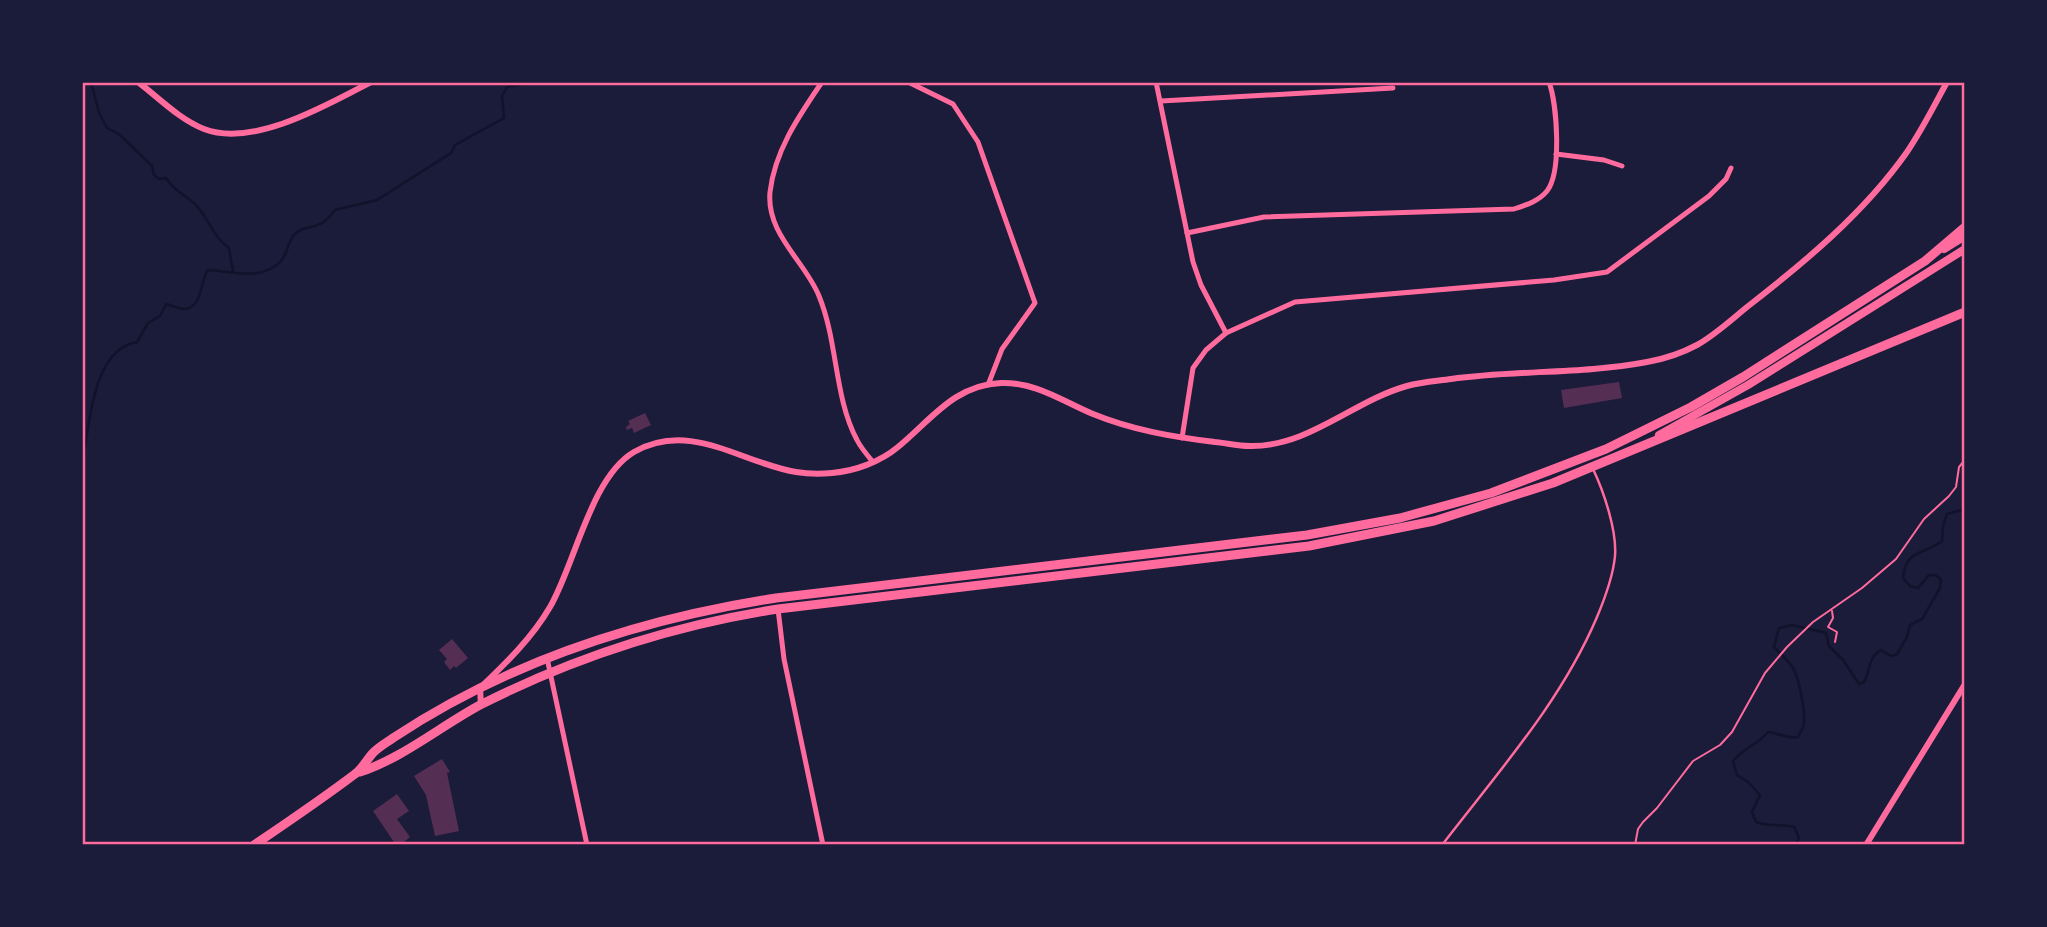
<svg xmlns="http://www.w3.org/2000/svg" width="2047" height="927" font-family="'Nunito Sans',sans-serif">
<style>
.lines{fill:none;stroke-linecap:round;stroke-linejoin:round}
.stream{stroke:#12122b;stroke-width:2.5}
.building{fill:#542f53}
.path{stroke:#ff6b9d;stroke-width:2}
.service{stroke:#ff6b9d;stroke-width:2.5}
.minor{stroke:#ff6b9d;stroke-width:5}
.tertiary{stroke:#ff6b9d;stroke-width:6}
.primary{stroke:#ff6b9d;stroke-width:8}
.trunk{stroke:#ff6b9d;stroke-width:9}
.neatline{fill:none;stroke:#ff6b9d;stroke-width:2.5}
</style>
<rect width="100%" height="100%" fill="#1b1b3a"/>
<g class="lines">
<g class="stream">
<path d="M91,82l8,31 8,15 12,6 33,32 2,9 5,4 7,-1c9,14 18,16 29,26 13,13 18,33 34,44l4,24"/>
<path d="M82,463c8,-36 9,-113 55,-121l11,-19 12,-7 6,-12c5,1 13,5 18,5 19,-1 16,-29 24,-39 24,1 55,12 74,-10 5,-7 6,-18 12,-25 13,-14 23,0 41,-25l42,-10 74,-47 4,-8 49,-27 -2,-22 5,-9 28,-5"/>
<path d="M1795,845l4,-7 -5,-11c-13,-3 -25,0 -38,-5l-4,-10 8,-17 -12,-13 -11,-7 -4,-14c10,-13 25,-16 35,-29 11,1 19,7 30,5 1,-3 4,-6 5,-10 4,-10 -4,-49 -10,-59 -4,-7 -13,-14 -19,-21l5,-19 13,-3 34,8 3,13 14,14 16,24 5,-2c7,-13 3,-23 17,-32l10,6 6,-2 10,-17 3,-12 12,-6 18,-31 1,-8 -5,-5h-7l-11,13 -8,-2 -7,-8c2,-28 20,-23 39,-37l1,-15 4,-12 18,-5"/>
</g>
</g>
<g class="building">
<polygon points="1619,382 1622,398 1564,408 1561,390"/>
<polygon points="645,413 651,425 634,433 632,428 627,430 626,427 630,424 628,421"/>
<polygon points="452,639 468,658 456,668 454,666 450,670 444,662 447,659 439,650"/>
<polygon points="442,759 450,772 447,773 459,831 435,836 426,795 414,776"/>
<polygon points="397,794 409,811 397,819 410,837 400,845 396,845 373,811"/>
</g>
<g class="lines">
<g class="path">
<polyline points="1832,611 1833,618 1828,627 1837,632 1835,642"/>
<polyline points="1635,845 1638,829 1643,822 1657,808 1693,761 1720,745 1732,732 1765,673 1787,647 1813,622 1862,588 1896,559 1924,519 1949,496 1956,487 1959,467 1964,461"/>
</g>
<path class="service" d="M1442,845c56,-73 119,-143 155,-228 8,-19 16,-40 18,-61 2,-25 -11,-64 -22,-87"/>
<g class="minor">
<path d="M822,82c-23,34 -47,68 -52,110 -4,42 35,69 49,104 19,46 15,101 38,144 4,8 10,15 16,22"/>
<polyline points="908,82 953,104 978,142 1035,303 1002,349 988,385"/>
<polyline points="1156,82 1193,262 1201,285 1226,333"/>
<polyline points="1161,101 1393,88"/>
<polyline points="1556,154 1604,160 1622,166"/>
<path d="M1187,233l77,-16 250,-8c12,-4 25,-8 33,-18 15,-19 10,-87 2,-109"/>
<polyline points="1182,438 1193,368 1206,350 1226,333 1295,302 1554,280 1607,272 1709,196 1726,179 1731,168"/>
<polyline points="778,609 784,659 823,845"/>
<polyline points="547,658 587,845"/>
</g>
<g class="tertiary">
<path d="M138,82c21,16 41,37 66,47 49,19 123,-24 167,-47"/>
<path d="M481,705l-1,-17c26,-25 52,-50 70,-81 25,-43 41,-130 84,-155 57,-32 107,11 162,20 12,2 25,2 36,1 23,-2 48,-11 66,-26 33,-27 56,-62 103,-64 35,-1 61,18 92,31 39,16 80,23 122,28 11,1 23,4 35,4 59,1 103,-45 157,-60 14,-4 30,-5 44,-7 65,-9 132,-5 196,-17 17,-3 35,-9 50,-17 18,-10 34,-25 50,-38 58,-45 117,-94 160,-155 15,-22 27,-46 40,-70"/>
<polyline points="1866,845 1965,684"/>
</g>
<g class="primary">
<polyline points="1944,249 1965,236"/>
<polyline points="1659,435 1748,385 1965,249"/>
</g>
<g class="trunk">
<path d="M360,772c41,-13 81,-46 120,-67 93,-47 195,-80 298,-96l531,-63 125,-25 119,-38 412,-171"/>
<path d="M254,845c34,-23 68,-46 101,-71 7,-5 11,-13 17,-20 5,-6 14,-11 21,-16 116,-77 247,-119 383,-140l531,-63 93,-17 91,-25 115,-44 85,-42 52,-30 182,-116 40,-34"/>
</g>
</g>
<rect width="2047" height="927" fill="none" stroke="#1b1b3a" stroke-width="168"/>
<rect x="84" y="84" width="1879" height="759" class="neatline"/>
</svg>
